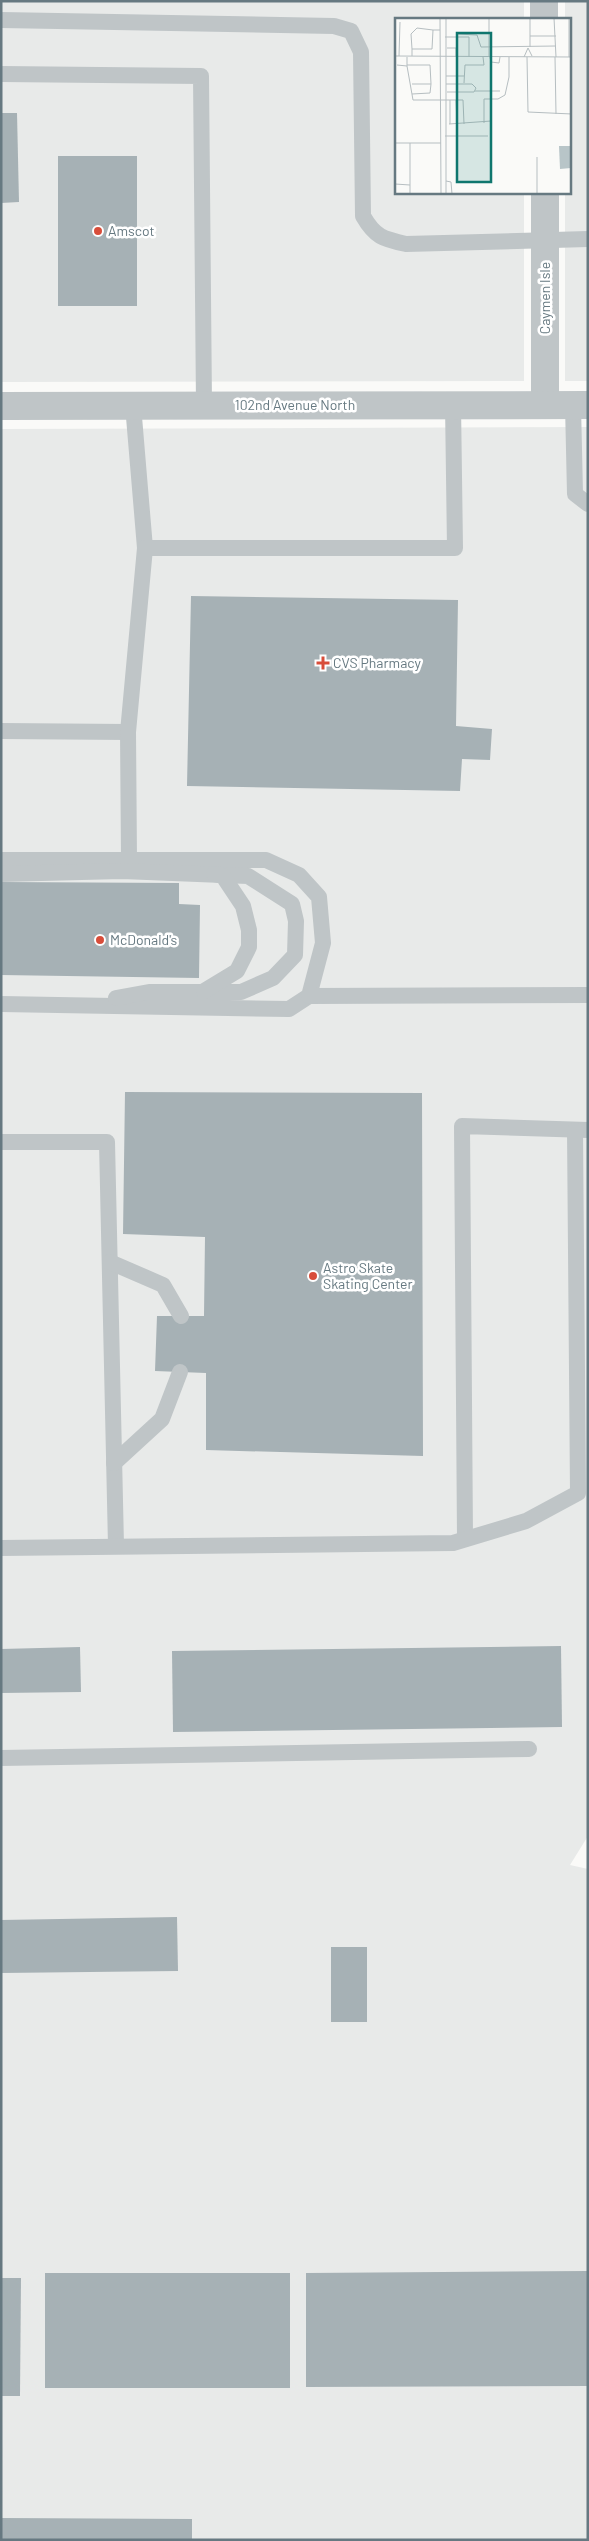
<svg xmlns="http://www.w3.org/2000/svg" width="589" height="2541" font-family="Barlow,sans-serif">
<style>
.built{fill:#e8eae9}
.building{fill:#a6b1b5}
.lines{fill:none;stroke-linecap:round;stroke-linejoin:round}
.service{stroke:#bfc5c7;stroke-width:16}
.minor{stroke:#bfc5c7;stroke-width:28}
.tertiary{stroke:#bfc5c7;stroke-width:28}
.poi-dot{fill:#d84d3a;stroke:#fff;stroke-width:2}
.labels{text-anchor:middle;stroke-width:5;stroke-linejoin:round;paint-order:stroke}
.poi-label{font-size:14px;fill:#667981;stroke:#fff;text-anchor:start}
.street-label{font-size:14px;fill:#667981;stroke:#fff}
.inset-road{fill:none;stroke:#b6bec1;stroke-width:1}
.view{fill:#0f766e;fill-opacity:0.15;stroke:#0f766e;stroke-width:2.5}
.inset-edge{fill:none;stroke:#667981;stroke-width:2.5}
</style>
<rect width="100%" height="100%" fill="#fafaf8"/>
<g class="built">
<polygon points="1,1 524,1 524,19 396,19 396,192 524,193 524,381 1,382"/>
<polygon points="565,1 588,1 588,381 565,381 565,193 570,192 570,19 565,19"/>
<polygon points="588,427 588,1836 570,1865 588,1869 588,2540 1,2540 1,429"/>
</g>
<g class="building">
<polygon points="1,113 17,113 19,202 1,203"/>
<rect x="58" y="156" width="79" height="150"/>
<polygon points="191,596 458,600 456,726 492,729 490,760 462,759 460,791 187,786"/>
<polygon points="1,882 179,883 179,904 200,905 199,978 1,975"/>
<polygon points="125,1092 422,1093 423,1456 206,1450 206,1373 155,1371 157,1316 204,1316 205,1237 123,1234"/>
<polygon points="561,1646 562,1727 173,1732 172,1651"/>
<polygon points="80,1647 81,1692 1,1693 1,1649"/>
<polygon points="177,1917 178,1971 1,1973 1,1920"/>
<rect x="331" y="1947" width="36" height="75"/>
<polygon points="588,2271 588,2386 306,2387 306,2273"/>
<rect x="45" y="2273" width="245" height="115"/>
<polygon points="1,2278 21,2278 20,2396 1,2396"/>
<polygon points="1,2518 192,2519 192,2540 1,2540"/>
</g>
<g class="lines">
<g class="service">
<path d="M1,20l333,6 17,5 10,21 2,164c12,21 20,23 43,28l182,-5"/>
<polyline points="1,74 201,76 204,405"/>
<polyline points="133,405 145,548"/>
<polyline points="573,405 575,494 588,504"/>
<polyline points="1,731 128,732"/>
<polyline points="129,859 128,732 145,548 455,548 453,404"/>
<polyline points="1,860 266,860 299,875 319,897 323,943 309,996 289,1009 1,1004"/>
<polyline points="1,874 122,871 248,876 292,904 296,921 295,955 273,978 241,992 149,992 116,998"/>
<polyline points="204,991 237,971 249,947 249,930 243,906 223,876 214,874"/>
<polyline points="309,996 588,995"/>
<polyline points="1,1142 107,1142 116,1546"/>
<polyline points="110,1262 163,1285 181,1316"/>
<polyline points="114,1463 162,1419 180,1372"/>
<polyline points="465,1539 462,1126 588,1130"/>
<polyline points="1,1548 453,1543 526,1521 578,1493 575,1130"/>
<polyline points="1,1758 529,1749"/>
</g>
<g class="minor">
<polyline points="544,1 544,19"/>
<polyline points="545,192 545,404"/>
</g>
<polyline class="tertiary" points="1,406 588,405"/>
</g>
<g class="poi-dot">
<circle cx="98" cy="231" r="5"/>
<path d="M320.5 655.5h5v5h5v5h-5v5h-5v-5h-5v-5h5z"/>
<circle cx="100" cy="940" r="5"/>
<circle cx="313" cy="1276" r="5"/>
</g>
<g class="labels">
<g class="poi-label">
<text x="108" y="236">Amscot</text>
<text x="333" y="668">CVS Pharmacy</text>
<text x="110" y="945">McDonald's</text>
<text x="323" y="1273">Astro Skate<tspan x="323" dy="16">Skating Center</tspan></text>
</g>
<g class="street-label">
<text transform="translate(545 298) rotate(-90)" y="5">Caymen Isle</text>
<text x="295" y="410">102nd Avenue North</text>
</g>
</g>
<g transform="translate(395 18)">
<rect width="176" height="176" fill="#fafaf8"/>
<path d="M164,128h12v22l-11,1z" fill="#b8c5c8"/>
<path class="inset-road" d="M45,0l1,176M51,0v176M94,0v39M135,0v29M159,0l2,39M174,0v39M62,16l20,1 4,12 75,-1M135,18h26M50,19h24v20M52,30h9v9M17,31l-1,-15 6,-6 16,2M0,38l177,1M4,38l1,-34M17,38v-7h20l1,-19h7M95,39l1,5 8,1 1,-6M129,39l4,-9 4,8M132,39l1,55 44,2M160,39l1,57M0,47v26M2,47l10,1v-9M12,47h23l1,19M12,48l6,34h37v24M51,58h18M69,65l1,-18h19l-1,-8M17,66h19l-1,9 -18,1M51,66h26l4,4 -2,4h-27M80,73h25M55,82h13l1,24M61,82l1,24M89,105v-24h14l7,-4 4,-18v-20M54,106l42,-3v-22M50,118h43M0,125h46M142,139v37M51,163l5,1 1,12M0,166l15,1M15,176v-51"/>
<path class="view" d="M62,15h34v149h-34z"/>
<rect width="176" height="176" class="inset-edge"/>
</g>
<rect width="589" height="2541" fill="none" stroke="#667981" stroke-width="5"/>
</svg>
